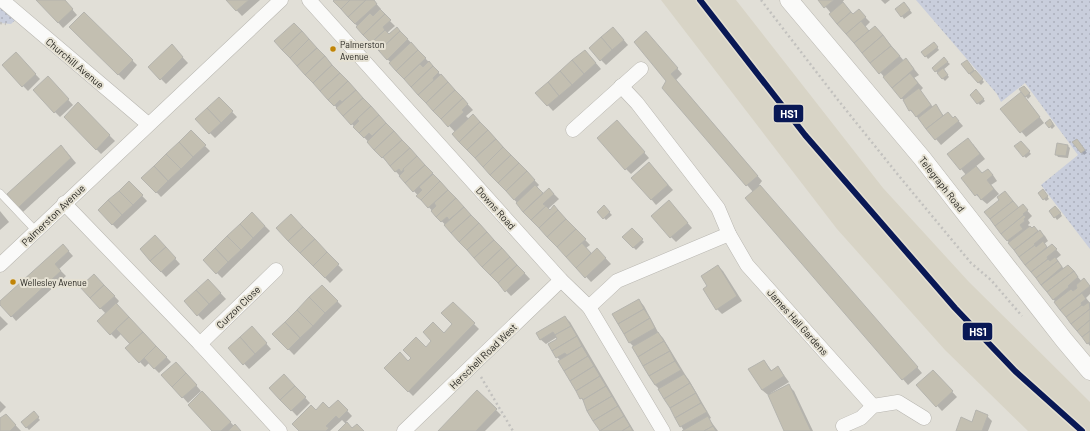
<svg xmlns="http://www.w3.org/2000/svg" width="1090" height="431" font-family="Barlow,sans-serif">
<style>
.built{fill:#d8d4c6}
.garden{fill:url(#garden-dots)}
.shadow{fill:#0003}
.building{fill:#c3bfb1;stroke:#b5b4ae}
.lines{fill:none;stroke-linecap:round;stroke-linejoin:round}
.service-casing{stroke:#b8b6b0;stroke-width:8}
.minor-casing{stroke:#b8b6b0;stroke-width:15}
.tertiary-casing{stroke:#b8b6b0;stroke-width:19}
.path{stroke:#c2c1be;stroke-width:2.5;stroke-dasharray:2 3;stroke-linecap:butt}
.service{stroke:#fafaf9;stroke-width:7}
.minor{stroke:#fafaf9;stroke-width:14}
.tertiary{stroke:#fafaf9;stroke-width:18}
.rail-1-casing{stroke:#e5e1d3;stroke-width:9}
.rail-1{stroke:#091855;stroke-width:6}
.bus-dot{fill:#c18406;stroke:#e5e1d3;stroke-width:1.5}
.labels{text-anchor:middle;stroke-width:4;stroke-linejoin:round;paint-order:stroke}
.bus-label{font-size:9px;fill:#201f1a;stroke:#e5e1d3;text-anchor:start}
.street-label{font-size:10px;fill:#201f1a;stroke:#e5e1d3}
.line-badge{stroke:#e5e1d3;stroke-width:1.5}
.badge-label{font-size:11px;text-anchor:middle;font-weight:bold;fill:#fff}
</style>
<defs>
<pattern id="garden-dots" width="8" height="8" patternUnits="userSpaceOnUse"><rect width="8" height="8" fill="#c9cedc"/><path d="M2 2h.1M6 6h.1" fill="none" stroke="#acb0bc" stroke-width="1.8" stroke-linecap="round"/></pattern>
</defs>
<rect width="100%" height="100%" fill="#e1dfd7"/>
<polygon class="built" points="661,0 736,0 883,188 969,282 1090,402 1090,431 1028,431 945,350 837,229"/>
<g class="garden">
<polygon points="0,0 20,16 11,24 0,23"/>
<polygon points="916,0 1090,0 1090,249 1041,185 1078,155 1025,83 1001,102 997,94"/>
</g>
<g class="shadow">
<polygon points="38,0 64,0 77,15 63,28"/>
<polygon points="227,0 260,0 242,16"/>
<polygon points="333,0 373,0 381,9 380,11 395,26 387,33 389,35 402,33 473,110 466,116 469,119 478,120 539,185 536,188 543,195 549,189 559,199 548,209 550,211 559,212 590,245 586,248 592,254 597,249 611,264 591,282 453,134 455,132 390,63 391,63"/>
<polygon points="820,0 844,0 842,3 853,15 864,16 870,22 865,27 869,32 880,32 904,61 911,65 919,75 914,78 923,88 920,91 933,107 935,105 944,116 953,119 955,117 963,126 941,145 921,121 910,110 905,102"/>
<polygon points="881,0 890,0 885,4"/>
<polygon points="907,6 912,13 904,19 897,9"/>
<polygon points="84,13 137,65 124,80 70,27"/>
<polygon points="299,29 530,279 511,296 275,41"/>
<polygon points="618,33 628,45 606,65 601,60"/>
<polygon points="651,38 682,74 676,80 762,181 759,185 922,373 908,385 746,198 753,192 664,88 668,81"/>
<polygon points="172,46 188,63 166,84 149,67"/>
<polygon points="936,46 939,50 928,59 923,52"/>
<polygon points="15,53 40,79 28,91 3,65"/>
<polygon points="590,56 601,69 553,111 537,93"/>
<polygon points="944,59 950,64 943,70 949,77 945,81 933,68"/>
<polygon points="969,64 984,82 981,85 962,65"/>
<polygon points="53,83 73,105 60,117 55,112"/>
<polygon points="1026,89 1031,96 1028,99 1021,90"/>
<polygon points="978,93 985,101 980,105 978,103"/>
<polygon points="219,98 237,117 215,138 196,119"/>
<polygon points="1026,99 1044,123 1026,137 1002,109"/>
<polygon points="78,104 115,141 101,154 65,117"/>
<polygon points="1052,122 1055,126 1052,129 1046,123"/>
<polygon points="622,127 649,158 631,174 626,169"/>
<polygon points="191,132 210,151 161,197 143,178"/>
<polygon points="1074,142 1079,142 1087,153 1084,155"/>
<polygon points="973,144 985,159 975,167 982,174 993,175 997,181 991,185 999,194 987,204 976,195 966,175 949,154"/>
<polygon points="1023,144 1031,154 1026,158 1024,156"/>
<polygon points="1067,145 1070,148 1068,158 1058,157 1056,154"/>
<polygon points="66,151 76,163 23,212 18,207"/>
<polygon points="654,169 673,190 656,205 651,199"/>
<polygon points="129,182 147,201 117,229 99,210"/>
<polygon points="1045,193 1049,199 1046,201 1044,199"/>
<polygon points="1023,206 1032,216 1028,220 1030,223 1028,225 1032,229 1034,228 1045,236 1048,241 1044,244 1048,248 1052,245 1061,255 1056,259 1064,269 1073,271 1082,282 1084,280 1090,286 1090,294 1086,298 1090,303 1090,346 1007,240 1019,209"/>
<polygon points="604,207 612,215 606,220 598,212"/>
<polygon points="674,207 692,228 676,242 671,237"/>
<polygon points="1058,209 1062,216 1057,220 1055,217"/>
<polygon points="0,211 9,222 0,230"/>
<polygon points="252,213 270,231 222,278 204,260"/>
<polygon points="291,216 343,270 330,283 278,228"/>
<polygon points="632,229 644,242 636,250 624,237"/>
<polygon points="160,242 180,264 166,277 141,250"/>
<polygon points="63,245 73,256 59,269 66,276 16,321 0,302"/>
<polygon points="718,266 723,271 742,301 722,314 717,309 709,287"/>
<polygon points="99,280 119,301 116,305 171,362 159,373 149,363 145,367 140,362 131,344 121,334 116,339 98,321 106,314 81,287"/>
<polygon points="213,285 226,299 203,320 198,315"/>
<polygon points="322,286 342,306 294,355 274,334"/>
<polygon points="639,300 644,306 659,334 663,338 686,376 689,380 711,418 709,419 718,431 684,431 659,389 655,385 634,347 630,343 614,315"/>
<polygon points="453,303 479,329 413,396 385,368 408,362 444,334 453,324"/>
<polygon points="0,316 8,324 0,331"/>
<polygon points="565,317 570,322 634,431 601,431 587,404 581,398 560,360 557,357 559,339 557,337 546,344 540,339"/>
<polygon points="257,333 271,349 249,369 230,348"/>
<polygon points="764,361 772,371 778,367 789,382 771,393 771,394 789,386 794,391 813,431 786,431 768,394 768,395 762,390 750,370"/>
<polygon points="181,368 201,391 188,403 163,375"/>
<polygon points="933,371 957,397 942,411 918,385"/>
<polygon points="284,375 310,403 297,416 270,388"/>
<polygon points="477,391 501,415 485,431 440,431"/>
<polygon points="202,392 234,426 240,431 213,431"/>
<polygon points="0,401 6,407 0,413"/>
<polygon points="338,401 352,416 346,422 352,429 363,431 339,431 346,424 342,420 330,431 300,431 316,411 329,410"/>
<polygon points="34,413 40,420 29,430 23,423"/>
<polygon points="6,415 21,431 0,431 0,419"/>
<polygon points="987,416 992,421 988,431 957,431"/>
</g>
<g class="building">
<polygon points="36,0 65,0 73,9 58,23"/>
<polygon points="226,0 249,0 236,11"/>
<polygon points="334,0 350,0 341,9 333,1"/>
<polygon points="350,0 366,0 348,17 341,9"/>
<polygon points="366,0 374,0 377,4 355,24 348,17"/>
<polygon points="818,0 834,0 824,8"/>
<polygon points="843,2 851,12 837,24 829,14"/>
<polygon points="904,2 910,10 901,17 895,9"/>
<polygon points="380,9 385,14 363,35 356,27 370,13 373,16"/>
<polygon points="859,9 866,17 846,34 837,24 851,12 853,14"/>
<polygon points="84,12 133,60 118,75 69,27"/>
<polygon points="385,14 391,20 383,27 385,30 371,43 363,35"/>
<polygon points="861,21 869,31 854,43 846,34"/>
<polygon points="294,23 302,31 282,50 274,41"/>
<polygon points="875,26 883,35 862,53 854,43"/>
<polygon points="397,27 400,31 379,51 371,43 385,30 389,34"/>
<polygon points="613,27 624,40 612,50 601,37"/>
<polygon points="302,31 309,39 290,58 282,50"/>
<polygon points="400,31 408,39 387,60 379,51"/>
<polygon points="646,31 678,68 671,74 758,176 746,186 662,88 666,81 634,42"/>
<polygon points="883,35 891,46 870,63 862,53"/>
<polygon points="601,37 612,50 600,61 589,48"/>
<polygon points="309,39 317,48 297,66 290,58"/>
<polygon points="411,42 418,50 396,71 389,63"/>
<polygon points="934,42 938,47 925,57 921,52"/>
<polygon points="172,44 183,57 160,80 148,67"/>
<polygon points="891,46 900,56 879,74 870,63"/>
<polygon points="317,48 325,56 305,75 297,66"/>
<polygon points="418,50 426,58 404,79 396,71"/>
<polygon points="585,50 596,63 584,74 572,60"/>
<polygon points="16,52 36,74 22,87 2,65"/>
<polygon points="325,56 332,65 313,83 305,75"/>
<polygon points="944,57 948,62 935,72 932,68"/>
<polygon points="906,58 914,69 892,88 883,77"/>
<polygon points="572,60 584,74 572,85 560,71"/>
<polygon points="967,60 974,70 969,74 961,64"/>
<polygon points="429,61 433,66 411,87 404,79 420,64 423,67"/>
<polygon points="332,65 340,73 320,91 313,83"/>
<polygon points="433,66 439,72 433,78 434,80 418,95 411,87"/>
<polygon points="943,68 948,75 942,79 937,73"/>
<polygon points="975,70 983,79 978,83 970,74"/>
<polygon points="560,71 572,85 559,96 548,82"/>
<polygon points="340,73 348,81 328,100 320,91"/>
<polygon points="910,73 918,83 901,99 892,88"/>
<polygon points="441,74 448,82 426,103 418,95"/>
<polygon points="48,76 69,99 54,113 33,90"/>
<polygon points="348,81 356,90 342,102 340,100 334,106 328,100"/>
<polygon points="448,82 455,90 433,111 426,103"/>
<polygon points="548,82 559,96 547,106 535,93"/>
<polygon points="1024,86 1030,93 1025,97 1019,89"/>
<polygon points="919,88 931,105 916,117 911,110 909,111 903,100"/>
<polygon points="976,89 984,99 977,104 970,95"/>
<polygon points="356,90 363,98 343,116 336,108"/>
<polygon points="455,90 463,98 441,119 433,111"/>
<polygon points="1021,92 1040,117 1020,133 1000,109"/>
<polygon points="219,97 233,111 221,123 207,108"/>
<polygon points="363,98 371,106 351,125 343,116"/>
<polygon points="463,98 468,104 462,110 464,112 448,127 441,119"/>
<polygon points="78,102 110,135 96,150 64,117"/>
<polygon points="936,104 943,116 926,129 918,118"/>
<polygon points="371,106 379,115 359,133 353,127 359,121 357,119"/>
<polygon points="207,108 221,123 209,134 195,119"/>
<polygon points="948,112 953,118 955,116 959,121 935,140 926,129"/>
<polygon points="473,114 480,122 459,142 452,134"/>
<polygon points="379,115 386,123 372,136 369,133 364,138 359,133"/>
<polygon points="1050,119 1053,124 1049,128 1045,123"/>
<polygon points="617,120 645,152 625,170 597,138"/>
<polygon points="480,122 488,130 467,150 459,142"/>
<polygon points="386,123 394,131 374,150 367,142"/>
<polygon points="191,130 206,145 193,157 179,142"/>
<polygon points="488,130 496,139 475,158 467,150"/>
<polygon points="394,131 402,140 382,158 374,150"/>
<polygon points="968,138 980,154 960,170 947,154"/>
<polygon points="496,139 503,147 483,167 475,158"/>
<polygon points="1077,139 1085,150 1081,153 1072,142"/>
<polygon points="402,140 410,148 390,166 383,157"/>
<polygon points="1021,141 1030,151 1023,157 1014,146"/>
<polygon points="179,142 193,157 181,169 166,154"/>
<polygon points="1057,143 1068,145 1066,156 1055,155"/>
<polygon points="61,145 71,158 18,208 7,194"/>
<polygon points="503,147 511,155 490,175 483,167"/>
<polygon points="410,148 417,156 401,172 399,169 395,172 390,166"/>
<polygon points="166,154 181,169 168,181 154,166"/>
<polygon points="511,155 519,163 498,183 490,175"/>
<polygon points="417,156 425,165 405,183 399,176 404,171 403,169"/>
<polygon points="649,162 668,185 651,200 631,178"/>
<polygon points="519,163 527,171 506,191 498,183"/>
<polygon points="425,165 433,173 413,192 405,183"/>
<polygon points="154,166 168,181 156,193 141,178"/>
<polygon points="976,166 982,173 988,169 993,175 987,180 994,189 981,200 977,194 975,196 961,178"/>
<polygon points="527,171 535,180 514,200 506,191"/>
<polygon points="433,174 440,181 421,200 416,196 422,190 419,187"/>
<polygon points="129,181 143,195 133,205 119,191"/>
<polygon points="440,181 448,190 428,208 421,200"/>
<polygon points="535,185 543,193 523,212 516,203"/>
<polygon points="760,185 918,367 902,380 745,198"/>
<polygon points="549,188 554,194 543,204 546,206 531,220 523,212"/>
<polygon points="1043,189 1048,196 1043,200 1038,193"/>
<polygon points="448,190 456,198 436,217 431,211 436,206 434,203"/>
<polygon points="119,191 133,205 122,215 108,200"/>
<polygon points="1005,191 1013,201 990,219 984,212 999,200 997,197"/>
<polygon points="456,198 464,207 449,220 447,217 441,222 436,217"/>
<polygon points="108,200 122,215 112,225 98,210"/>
<polygon points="669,200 688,223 670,238 651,216"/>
<polygon points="1013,201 1019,208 995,226 990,219"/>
<polygon points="1023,204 1028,210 1023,214 1024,215 1001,234 995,226"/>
<polygon points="554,205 558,210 539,228 531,220 546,206 550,210"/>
<polygon points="604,205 610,212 603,219 597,212"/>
<polygon points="1055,206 1061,213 1054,218 1049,211"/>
<polygon points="464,207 471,215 451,233 444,225"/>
<polygon points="558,210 566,219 547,237 539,228"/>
<polygon points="252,212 265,226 253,238 240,224"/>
<polygon points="291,214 303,227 288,241 276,228"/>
<polygon points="471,215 479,223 459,242 451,233"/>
<polygon points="1024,215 1026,217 1024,219 1025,221 1020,225 1023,229 1007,241 1001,234"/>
<polygon points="566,219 576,229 557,247 547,237"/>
<polygon points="479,223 487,232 467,250 459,242"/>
<polygon points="240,224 253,238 241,250 227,236"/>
<polygon points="1030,226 1032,228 1034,226 1038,231 1014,250 1008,243"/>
<polygon points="303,227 315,239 300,253 288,241"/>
<polygon points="632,228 643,239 633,248 622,237"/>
<polygon points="576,229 586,239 566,257 557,247"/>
<polygon points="1040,230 1044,236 1034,244 1035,245 1019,257 1014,250"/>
<polygon points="487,232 494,240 474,258 467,250"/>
<polygon points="155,235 166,247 150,261 140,249"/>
<polygon points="227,236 241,250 228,262 215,248"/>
<polygon points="315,239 327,252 313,266 300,253"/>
<polygon points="494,240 502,248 482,267 474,258"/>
<polygon points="1043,241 1047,247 1025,265 1019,257 1035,245 1036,247"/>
<polygon points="582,243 591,253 576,268 566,257"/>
<polygon points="63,244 69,251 55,264 61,271 11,317 0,305 0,301"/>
<polygon points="1052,244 1057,249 1047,257 1048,259 1031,272 1025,265"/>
<polygon points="166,247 176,258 161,272 150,261"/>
<polygon points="215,248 228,262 216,274 203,260"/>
<polygon points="502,248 510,257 490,275 482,267"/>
<polygon points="597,248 606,258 585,278 576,268"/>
<polygon points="327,252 339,264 325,278 313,266"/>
<polygon points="510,257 517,265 498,283 490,275"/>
<polygon points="1055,257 1058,261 1036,278 1031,272 1048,259 1050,261"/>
<polygon points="1058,261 1062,267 1041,285 1036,278"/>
<polygon points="517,265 525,273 505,292 498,283"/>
<polygon points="718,265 737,296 716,310 703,289 707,286 701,276"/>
<polygon points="1068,265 1074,271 1047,292 1041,285"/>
<polygon points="1074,271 1078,277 1068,286 1069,287 1053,300 1047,292"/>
<polygon points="94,274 104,285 90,298 80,287"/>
<polygon points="1084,278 1090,286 1060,310 1054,302 1071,289 1073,291 1077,288 1076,285"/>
<polygon points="208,279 221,293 209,304 196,290"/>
<polygon points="104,285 115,296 100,309 90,298"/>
<polygon points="322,285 338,301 325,313 309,297"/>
<polygon points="196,290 209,304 197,316 184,301"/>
<polygon points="1082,293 1086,299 1081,303 1082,305 1066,317 1060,310"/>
<polygon points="309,297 325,313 313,326 297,310"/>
<polygon points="639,299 644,309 618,324 612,314"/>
<polygon points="453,302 475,323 408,392 384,368 400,352 408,361 411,358 403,350 416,337 426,347 431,341 423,332 433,322 444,333 452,324 441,313"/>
<polygon points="1089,302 1090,309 1071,324 1066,317 1082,305 1083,306"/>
<polygon points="116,303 129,317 110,335 97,321"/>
<polygon points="644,309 650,318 624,334 618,324"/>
<polygon points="1090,309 1090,320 1077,331 1071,324"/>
<polygon points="297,310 313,326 300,338 285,322"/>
<polygon points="565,316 571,326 555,335 553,332 540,340 536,333"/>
<polygon points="129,317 143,332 130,344 116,329"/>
<polygon points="650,318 655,328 629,343 624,334"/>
<polygon points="1090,320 1090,331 1082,337 1077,331"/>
<polygon points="285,322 300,338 288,350 272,334"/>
<polygon points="252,326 267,343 255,354 240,337"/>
<polygon points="571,326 577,336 552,351 548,344 557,339 555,335"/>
<polygon points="1090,331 1090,342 1087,344 1082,337"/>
<polygon points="143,332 156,346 139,363 125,348"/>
<polygon points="658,332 664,341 638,357 632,347"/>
<polygon points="577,336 582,346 567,355 565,353 556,358 552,351"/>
<polygon points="240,337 255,354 243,365 228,348"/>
<polygon points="664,341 670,351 643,366 638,357"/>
<polygon points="156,346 167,357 154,369 144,358"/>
<polygon points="582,346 588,356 564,371 558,361"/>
<polygon points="670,351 675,361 649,376 643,366"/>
<polygon points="588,356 594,366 570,381 564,371"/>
<polygon points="764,360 771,371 778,366 784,376 762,390 748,369"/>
<polygon points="675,361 681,370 655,385 649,376"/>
<polygon points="176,362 186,373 172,387 161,375"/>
<polygon points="594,366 600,376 576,391 570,381"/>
<polygon points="933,370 953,391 936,407 916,385"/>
<polygon points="186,373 197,385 182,398 172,387"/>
<polygon points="284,374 295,386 280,400 269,388"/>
<polygon points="684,374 690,383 664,399 658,389"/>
<polygon points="600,376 606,386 583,400 582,398 580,399 576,391"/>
<polygon points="690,383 696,393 670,408 664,399"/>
<polygon points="789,384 811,431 784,431 768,395"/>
<polygon points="295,386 306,397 291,411 280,400"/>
<polygon points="606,386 612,396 587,411 583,400"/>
<polygon points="477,390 497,409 476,431 438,431"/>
<polygon points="202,391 231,422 221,431 212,431 188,405"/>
<polygon points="696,393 701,403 675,418 670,408"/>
<polygon points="612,396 618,406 593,421 587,411"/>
<polygon points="338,400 348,410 339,419 336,416 326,426 329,428 326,431 299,431 292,424 311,405 316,410 323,402 329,408"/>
<polygon points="701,403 707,412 680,427 675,418"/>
<polygon points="618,406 624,416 600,431 593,421"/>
<polygon points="976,410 988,415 982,431 956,431 961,417 972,422"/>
<polygon points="34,411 39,417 26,428 21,422"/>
<polygon points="6,414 16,425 10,431 0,431 0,418"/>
<polygon points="624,416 630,426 622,431 600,431"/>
<polygon points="708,416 713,426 704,431 682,431"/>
<polygon points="347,422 352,428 357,424 364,431 338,431"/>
<polygon points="235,424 241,431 228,431"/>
<polygon points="630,426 633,431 622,431"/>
<polygon points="713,426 716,431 704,431"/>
</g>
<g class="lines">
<g class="service-casing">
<polyline id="service" points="0,193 36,231"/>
</g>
<g class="minor-casing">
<g id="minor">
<polyline points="2,0 148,124"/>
<polyline points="309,0 561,280 589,307 663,431"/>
<polyline points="621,86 637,103 718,208 729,234 747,265 873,406"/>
<polyline points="573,130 641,69"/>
<polyline points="64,203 200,344 280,431"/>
<polyline points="0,265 281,0"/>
<polyline points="589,307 617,281 729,234"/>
<polyline points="200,344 276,270"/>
<polyline points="843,426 861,418 873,406 898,402 924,418"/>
<polyline points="404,431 561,280"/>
</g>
</g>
<g class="tertiary-casing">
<polyline id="tertiary" points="789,0 922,158 1064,340 1090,371"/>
</g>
<g class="path">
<polyline points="761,0 838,100 899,176 971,263 991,280 1022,316"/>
<polyline points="0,23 6,24"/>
<polyline points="481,377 513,431"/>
</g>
<use href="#service" class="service"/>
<use href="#minor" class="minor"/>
<use href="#tertiary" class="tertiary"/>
<g class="rail-1-casing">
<polyline id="rail-1" points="700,0 805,135 955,308 1015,371 1082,431"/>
</g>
<use href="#rail-1" class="rail-1"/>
</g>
<g class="bus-dot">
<circle cx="333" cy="49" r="3.5"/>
<circle cx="13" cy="282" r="3.5"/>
</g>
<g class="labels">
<g class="bus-label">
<text x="340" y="48">Palmerston<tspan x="340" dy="12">Avenue</tspan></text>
<text x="20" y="286">Wellesley Avenue</text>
</g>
<g class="street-label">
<text transform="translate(75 63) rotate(40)" y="4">Churchill Avenue</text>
<text transform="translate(942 184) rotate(52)" y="4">Telegraph Road</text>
<text transform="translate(496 208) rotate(48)" y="4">Downs Road</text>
<text transform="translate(53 215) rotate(-44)" y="4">Palmerston Avenue</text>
<text transform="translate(238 307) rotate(-44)" y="4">Curzon Close</text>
<text transform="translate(798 322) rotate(48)" y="4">James Hall Gardens</text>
<text transform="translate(483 356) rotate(-44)" y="4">Herschell Road West</text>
</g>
</g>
<g class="line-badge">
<rect x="773" y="104" width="31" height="19" rx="4" fill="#091855"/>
<rect x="962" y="322" width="31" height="19" rx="4" fill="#091855"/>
</g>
<g class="badge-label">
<text x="789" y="118">HS1</text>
<text x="978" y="336">HS1</text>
</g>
</svg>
